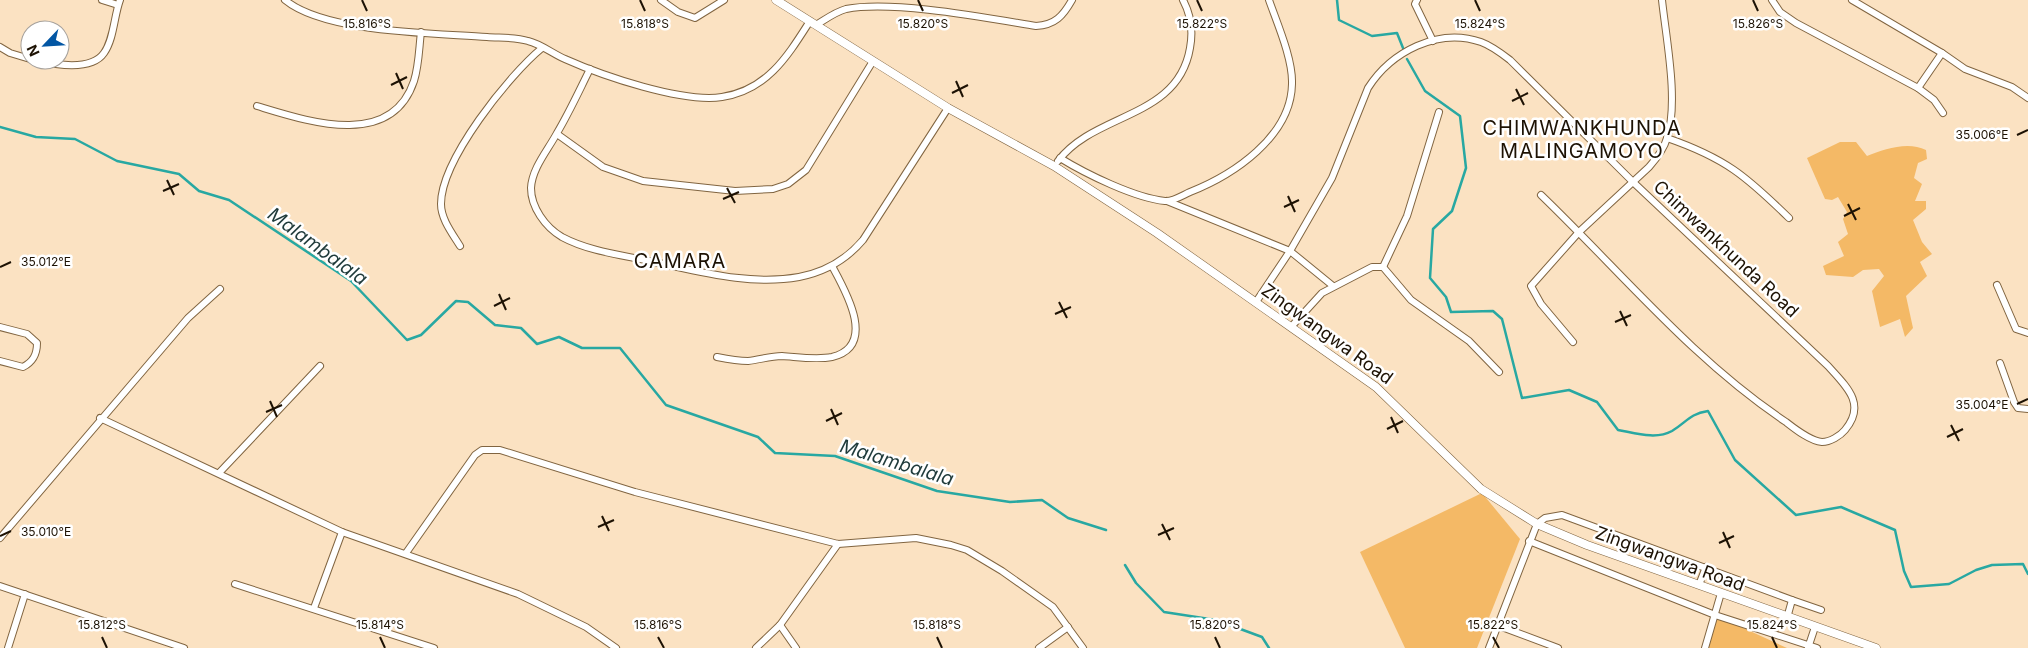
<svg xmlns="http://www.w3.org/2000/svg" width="2028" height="648" font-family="Inter,sans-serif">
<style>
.green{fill:#f4b966}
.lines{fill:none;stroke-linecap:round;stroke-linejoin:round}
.stream{stroke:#28a8a2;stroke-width:2.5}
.minor-casing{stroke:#816541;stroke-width:8}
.tertiary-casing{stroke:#816541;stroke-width:9}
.minor{stroke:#fff;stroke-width:6}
.tertiary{stroke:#fff;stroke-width:8}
.ticks{fill:none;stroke:#1d1204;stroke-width:2}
.labels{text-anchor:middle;stroke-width:5;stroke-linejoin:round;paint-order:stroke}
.street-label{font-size:18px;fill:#1d1204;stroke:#fff}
.water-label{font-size:19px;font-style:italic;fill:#1f3a3a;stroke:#fff}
.quarter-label{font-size:20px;letter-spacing:1px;fill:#1d1204;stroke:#fff}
.ticks-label{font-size:12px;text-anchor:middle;fill:#1d1204;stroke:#fff;stroke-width:5;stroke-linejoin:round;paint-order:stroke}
</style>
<rect width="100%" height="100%" fill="#fbe2c2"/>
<g class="green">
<path d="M1840,142h16l11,14c17,-7 41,-15 59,-6l1,9 -9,4 -4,15 8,6 -7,17h11v8l-13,11 9,22 10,12 -12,8 7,14 -21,20 7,32 -8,9 -5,-18 -20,8 -8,-36 12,-15 -5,-7 -16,1 -10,7 -27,-2 -3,-9 21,-10 -6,-14 10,-8 -5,-15 4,-7 -9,-15 -6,3 -7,-1 -18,-41z"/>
<polygon points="1482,493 1520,539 1477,648 1405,648 1360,552"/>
<polygon points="1715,615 1787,648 1703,648"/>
</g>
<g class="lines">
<g class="stream">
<polyline points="1337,0 1339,20 1372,36 1397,33 1403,48"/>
<path d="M1407,59l18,32 35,25 6,52 -14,43 -19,18 -3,49 16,19 5,15 42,-1 9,8 20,79 47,-8 28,12 21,28c17,3 38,10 54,1 15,-9 17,-17 36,-20l27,49 61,55 45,-8 54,23 9,41 7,16 38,-3 27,-14 16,-5 31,-1 5,10"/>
<polyline points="0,127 36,137 75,139 117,161 179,174 199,191 229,200 351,281 407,340 421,335 456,301 468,302 495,325 521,328 537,344 559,337 582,348 620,348 666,405 758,437 775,453 835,456 937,491 1010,502 1042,500 1068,518 1106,530"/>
<polyline points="1125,565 1136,583 1164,612 1216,620 1262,637 1269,648"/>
</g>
<g class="minor-casing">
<g id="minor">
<polyline points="102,0 118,5"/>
<path d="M285,0c40,33 149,33 202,37 13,1 29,0 41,4 13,3 25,13 37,18 38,17 117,44 157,38 45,-7 65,-40 88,-76"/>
<polyline points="661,0 678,12 695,18 724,0"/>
<polyline points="1417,0 1415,4 1433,41"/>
<polyline points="1772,0 1780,12 1796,23 1918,88 1934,100 1943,113"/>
<polyline points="1852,0 1942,53 1965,69 2012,87 2028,98"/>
<path d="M816,25c10,-6 19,-13 30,-16 47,-9 141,9 190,17 19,-1 27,-10 36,-26"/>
<polyline points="0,47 10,53 30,59"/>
<path d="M33,60c20,4 58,12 71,-7 10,-14 10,-37 16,-53"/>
<path d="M590,69c-11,22 -21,44 -33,64 -9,17 -25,35 -26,55 0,19 14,39 31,49 26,14 59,18 87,24 49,10 100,25 150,16 26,-5 47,-17 64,-37l85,-132"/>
<polyline points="1918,88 1942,53"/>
<path d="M257,106c50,15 134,44 157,-25 5,-16 5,-33 7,-49"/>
<polyline points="557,134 603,167 643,181 735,191 773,189 788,184 806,170 873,61"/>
<path d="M1667,138c58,20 79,38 122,80"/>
<path d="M1060,158c26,16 75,40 105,43 7,1 18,-6 25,-9 43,-17 101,-55 102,-108 1,-25 -15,-61 -23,-84"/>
<path d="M1058,161c37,-49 120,-42 132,-113 3,-16 1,-33 -7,-48"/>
<polyline points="1167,201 1290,251 1333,286"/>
<path d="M460,246c-8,-13 -19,-27 -19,-42 0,-44 68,-129 101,-156"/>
<polyline points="1383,267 1407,216 1439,112"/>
<polyline points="1997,285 2016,329 2028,333"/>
<path d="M1256,302l34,-51 42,-73 36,-90c23,-36 70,-61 113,-46 11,4 20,11 29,18l123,122 195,184c18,20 39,38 17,64 -5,6 -15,12 -23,12 -12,-1 -27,-13 -36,-20 -94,-63 -165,-150 -245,-227"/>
<path d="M0,327l27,7 10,9c0,12 -4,19 -14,24l-23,-6"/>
<polyline points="1291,327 1322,293 1372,267 1383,267 1411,300 1469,341 1499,372"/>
<path d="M1573,342l-32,-38 -10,-18 48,-54 70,-65c8,-9 15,-18 18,-29 12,-36 -1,-100 -5,-138"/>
<path d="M717,357c10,2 20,4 31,4 11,-1 22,-5 34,-5 16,1 34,4 50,1 46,-11 13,-67 0,-91"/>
<polyline points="2000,363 2014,402 2018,408 2028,409"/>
<polyline points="100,418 342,532 518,594 586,627 616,648"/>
<polyline points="219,473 320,366"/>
<polyline points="0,538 188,318 220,289"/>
<polyline points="1529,541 1715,615 1817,648"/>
<polyline points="406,553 475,455 482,450 500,450 635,492 838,544 916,538 951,545 967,550 1002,571 1053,607 1083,648"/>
<polyline points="235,584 434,648"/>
<polyline points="1699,585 1706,567"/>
<polyline points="0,586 184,648"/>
<polyline points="314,608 342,532"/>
<polyline points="1787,618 1792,600 1821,610"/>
<polyline points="780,625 796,648"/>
<polyline points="1499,626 1558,648"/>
<polyline points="8,648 25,594"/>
<polyline points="756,648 780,625 838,544"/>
<polyline points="1039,648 1068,627"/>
<polyline points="1489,648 1537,524 1545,518 1562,515 1792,600"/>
<polyline points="1705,648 1721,593"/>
<polyline points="1808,648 1815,627"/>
</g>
</g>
<g class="tertiary-casing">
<polyline id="tertiary" points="776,0 948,108 1054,166 1157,233 1376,387 1481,489 1537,524 1587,545 1876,648"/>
</g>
<use href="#minor" class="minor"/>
<use href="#tertiary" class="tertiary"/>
</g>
<path class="ticks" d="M362,0l5,11M640,0l5,11M918,0l5,11M1197,0l5,11M1475,0l5,11M1753,0l5,11M396,73l7,16M956,81l7,16M391,85l16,-8M1516,89l8,16M952,93l16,-8M1512,101l16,-8M2017,135l11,-5M167,180l7,15M727,188l8,15M163,191l16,-7M1288,196l7,16M723,199l16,-7M1848,204l8,16M1284,207l15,-7M1844,216l16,-8M0,267l11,-5M499,294l7,16M1059,302l8,16M494,306l16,-8M1620,311l7,15M1055,314l16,-7M1615,322l16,-7M270,401l7,16M2017,404l11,-5M831,409l7,16M266,412l16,-7M1391,417l7,16M826,421l16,-8M1951,425l8,16M1387,429l16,-8M1947,437l16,-8M602,516l7,15M1162,524l8,16M598,527l16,-7M1723,532l7,16M1158,535l16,-7M0,536l11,-5M1719,543l15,-7M102,637l5,11M380,637l5,11M658,637l6,11M937,637l5,11M1215,637l5,11M1493,637l6,11M1772,637l5,11"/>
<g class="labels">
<g class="street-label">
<text transform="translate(1726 249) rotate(43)" y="6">Chimwankhunda Road</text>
<text transform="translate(1327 334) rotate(36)" y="6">Zingwangwa Road</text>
<text transform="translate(1670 559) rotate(20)" y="6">Zingwangwa Road</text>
</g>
<g class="water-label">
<text transform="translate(318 246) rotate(36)" y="7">Malambalala</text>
<text transform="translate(897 462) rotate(17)" y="7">Malambalala</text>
</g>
<g class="quarter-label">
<text x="1582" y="135">CHIMWANKHUNDA<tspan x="1582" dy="23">MALINGAMOYO</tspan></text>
<text x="680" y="268">CAMARA</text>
</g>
</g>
<g class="ticks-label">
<text x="923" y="28">15.820°S</text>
<text x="367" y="28">15.816°S</text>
<text x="645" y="28">15.818°S</text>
<text x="1202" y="28">15.822°S</text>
<text x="1480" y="28">15.824°S</text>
<text x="1758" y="28">15.826°S</text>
<text x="1982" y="139">35.006°E</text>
<text x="46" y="266">35.012°E</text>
<text x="1982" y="409">35.004°E</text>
<text x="46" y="536">35.010°E</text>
<text x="102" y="629">15.812°S</text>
<text x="380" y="629">15.814°S</text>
<text x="658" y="629">15.816°S</text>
<text x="937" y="629">15.818°S</text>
<text x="1215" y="629">15.820°S</text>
<text x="1493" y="629">15.822°S</text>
<text x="1772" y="629">15.824°S</text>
</g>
<g transform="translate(45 45) rotate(245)"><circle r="24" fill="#ffffff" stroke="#a5a09b"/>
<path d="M0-4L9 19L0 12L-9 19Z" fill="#0256a4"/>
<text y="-8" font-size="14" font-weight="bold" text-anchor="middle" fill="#1d1204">N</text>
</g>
</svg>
